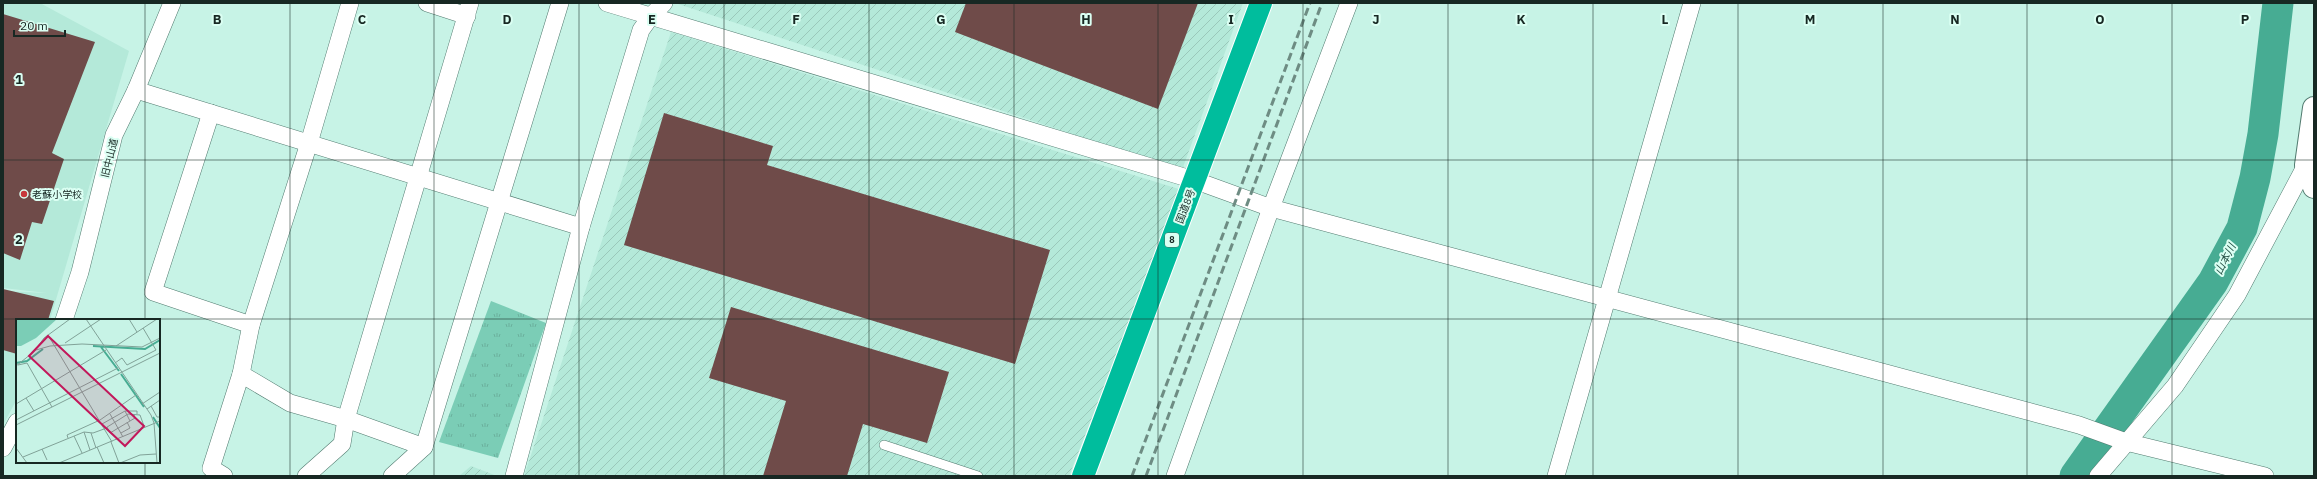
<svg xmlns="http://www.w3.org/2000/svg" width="2317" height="479" font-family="'IBM Plex Sans','Noto Sans JP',sans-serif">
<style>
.built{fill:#b4e9d9}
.industrial{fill:url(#industrial-furrows)}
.grass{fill:url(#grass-tufts)}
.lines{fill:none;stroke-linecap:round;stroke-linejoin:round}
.river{stroke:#47ac93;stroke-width:31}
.building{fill:#6f4b49}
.lane-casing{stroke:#527b70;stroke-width:10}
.street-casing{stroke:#527b70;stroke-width:18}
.secondary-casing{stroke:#527b70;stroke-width:24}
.highway-casing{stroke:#fff;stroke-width:24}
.lane{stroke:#fff;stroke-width:9}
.street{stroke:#fff;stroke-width:17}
.secondary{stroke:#fff;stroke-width:22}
.highway{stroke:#00bd9d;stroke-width:22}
.rail{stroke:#6e8c83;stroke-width:3;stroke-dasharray:8 4;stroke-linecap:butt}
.grid{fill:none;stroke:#172823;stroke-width:1;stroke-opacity:0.55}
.poi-dot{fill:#c7383c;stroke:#dbfff3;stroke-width:1.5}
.labels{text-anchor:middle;stroke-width:4;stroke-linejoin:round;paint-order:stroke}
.shield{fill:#dbfff3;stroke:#526861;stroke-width:1}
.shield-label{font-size:9px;font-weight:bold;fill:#172823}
.street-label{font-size:10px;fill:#172823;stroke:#dbfff3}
.poi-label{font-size:10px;fill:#172823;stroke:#dbfff3;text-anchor:start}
.water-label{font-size:11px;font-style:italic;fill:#265146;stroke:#dbfff3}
.inset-river{fill:none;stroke:#47ac93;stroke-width:2}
.inset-road{fill:none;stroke:#81a298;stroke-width:1}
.view{fill:#c2185b;fill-opacity:0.15;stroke:#c2185b;stroke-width:2}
.inset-edge{fill:none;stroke:#172823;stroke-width:2}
.grid-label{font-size:13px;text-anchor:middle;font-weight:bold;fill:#172823;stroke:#dbfff3;stroke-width:4;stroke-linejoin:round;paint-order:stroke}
</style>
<defs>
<pattern id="industrial-furrows" width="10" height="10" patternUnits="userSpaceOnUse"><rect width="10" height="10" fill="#b4e9d9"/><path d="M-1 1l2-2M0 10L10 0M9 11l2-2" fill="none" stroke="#9ac8ba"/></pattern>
<pattern id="grass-tufts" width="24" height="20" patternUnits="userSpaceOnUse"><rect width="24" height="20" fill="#7bcdb6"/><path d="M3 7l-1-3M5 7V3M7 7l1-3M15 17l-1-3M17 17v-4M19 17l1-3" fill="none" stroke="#6ab09c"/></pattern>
</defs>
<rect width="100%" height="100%" fill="#c7f3e6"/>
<polygon class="built" points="3,3 40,3 129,51 50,320 17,320 17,399 3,425 3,291 47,293 3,288"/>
<g class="industrial">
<polygon points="675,3 1243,3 1182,170"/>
<polygon points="671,32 1182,190 1069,476 524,476"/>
<polygon points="471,466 497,476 459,476"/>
</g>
<polygon class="grass" points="491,301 546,323 498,458 439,442"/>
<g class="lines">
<polyline class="river" points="2075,476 2213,282 2242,228 2255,178 2263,134 2278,3"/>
</g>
<g class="building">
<polygon points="966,3 1198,3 1158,109 955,32"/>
<polygon points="3,14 95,42 52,153 64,159 42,224 32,222 20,260 3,253"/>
<polygon points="664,113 773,146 767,165 1050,250 1015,364 624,245"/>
<polygon points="3,289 54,301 48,320 17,320 17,354 3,350"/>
<polygon points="731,307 949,372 927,443 863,424 847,476 763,476 786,401 709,378"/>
</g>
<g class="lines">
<g class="lane-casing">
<polyline id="lane" points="884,445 978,476"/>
</g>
<g class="street-casing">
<g id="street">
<polyline points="427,3 467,16"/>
<polyline points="607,3 1194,180 1271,208 2079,425 2126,442 2265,476"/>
<polyline points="136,90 581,227"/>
<polyline points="211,113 153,292 251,325"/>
<polyline points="64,320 80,272 114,135 136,90 172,3"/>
<polyline points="241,374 290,403 346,419 424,447 392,476"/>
<polyline points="424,447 560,3"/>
<polyline points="3,448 17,422"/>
<polyline points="224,476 211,468 241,374 251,325 309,143 350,3"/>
<polyline points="306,476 342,444 346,419 470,3"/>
<polyline points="514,476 581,227 641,30 651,16 664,3"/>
<polyline points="1175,476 1271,208 1349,3"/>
<polyline points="1556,476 1692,3"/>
<polyline points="2098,476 2175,386 2237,295 2306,165"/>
</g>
</g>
<g class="secondary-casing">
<polyline id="secondary" points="2314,108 2306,165 2314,187"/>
</g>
<g class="highway-casing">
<polyline id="highway" points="1083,476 1261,3"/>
</g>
<use href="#lane" class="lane"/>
<use href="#street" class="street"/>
<use href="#secondary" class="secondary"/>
<use href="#highway" class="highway"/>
<g class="rail">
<polyline points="1132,476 1310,3"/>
<polyline points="1146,476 1322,3"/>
</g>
</g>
<path class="grid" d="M145,3v317M290,3v473M434,3v473M579,3v473M724,3v473M869,3v473M1014,3v473M1158,3v473M1303,3v473M1448,3v473M1593,3v473M1738,3v473M1883,3v473M2027,3v473M2172,3v473M3,160h2311M3,319h2311M145,462v14"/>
<circle class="poi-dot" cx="24" cy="194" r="4"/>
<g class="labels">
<rect class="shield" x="1165" y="233" width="14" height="14" rx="3"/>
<g class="shield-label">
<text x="1172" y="243">8</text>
</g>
<g class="street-label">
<text transform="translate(109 158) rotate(-76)" y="4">旧中山道</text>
<text transform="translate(1185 206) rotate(-69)" y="4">国道8号</text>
</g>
<g class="poi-label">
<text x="32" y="198">老蘇小学校</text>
</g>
<g class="water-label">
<text transform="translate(2225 259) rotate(-63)" y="4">山本川</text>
</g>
</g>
<g transform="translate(16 319)">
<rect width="144" height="144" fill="#c7f3e6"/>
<path d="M0,0h41l-21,19 -15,8h-5z" fill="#7bcdb6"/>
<path class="inset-river" d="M77,27l52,3 15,-9M85,28l18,24M0,44l11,-2 16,-12M105,55l23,33M137,98l7,11"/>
<path class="inset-road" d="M70,0l65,96 3,8 3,40M113,0l8,13M32,16l64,107M49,24l36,-24M100,27l41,-27M20,30l8,-11 26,-19M99,44l7,-5 5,7 29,-15 -13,-22M2,46l9,-2 25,44M0,47l20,-16 14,-4 32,-2 60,3 18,-9M10,79l8,13M0,85l90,-54M126,85l18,-12M135,87l6,11h3M131,90l13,-9M94,95l13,23M0,101l102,-52M114,102l-5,-10h12v3M86,105l23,-13M0,106l144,-72M91,108l3,6 25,-15 -1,-4M68,113l6,18M75,114l5,15M105,114l9,-5 -3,-6M58,117l8,17M52,119l-1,-3 33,-15 36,-25M95,123l8,21M81,128l7,16M0,129l11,15M26,130l5,11M7,138l61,-25 9,1 11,-4 24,-15 12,1 4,11M43,144l101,-42M104,144l20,-8 16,-1"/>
<path class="view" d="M32,17l96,90 -19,20 -96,-90z"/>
<rect width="144" height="144" class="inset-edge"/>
</g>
<g class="grid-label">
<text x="217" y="24">B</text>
<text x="362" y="24">C</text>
<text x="507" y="24">D</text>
<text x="652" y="24">E</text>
<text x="796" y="24">F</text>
<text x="941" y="24">G</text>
<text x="1086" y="24">H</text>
<text x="1231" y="24">I</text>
<text x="1376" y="24">J</text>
<text x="1521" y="24">K</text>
<text x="1665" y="24">L</text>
<text x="1810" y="24">M</text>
<text x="1955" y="24">N</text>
<text x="2100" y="24">O</text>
<text x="2245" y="24">P</text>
<text x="19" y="84">1</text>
<text x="19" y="244">2</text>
</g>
<rect width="2317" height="479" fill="none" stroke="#172823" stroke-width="8"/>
<path d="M14 30v6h51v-6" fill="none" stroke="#172823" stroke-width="2"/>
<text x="20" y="30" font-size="12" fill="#172823" stroke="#dbfff3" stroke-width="3" paint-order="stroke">20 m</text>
</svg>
